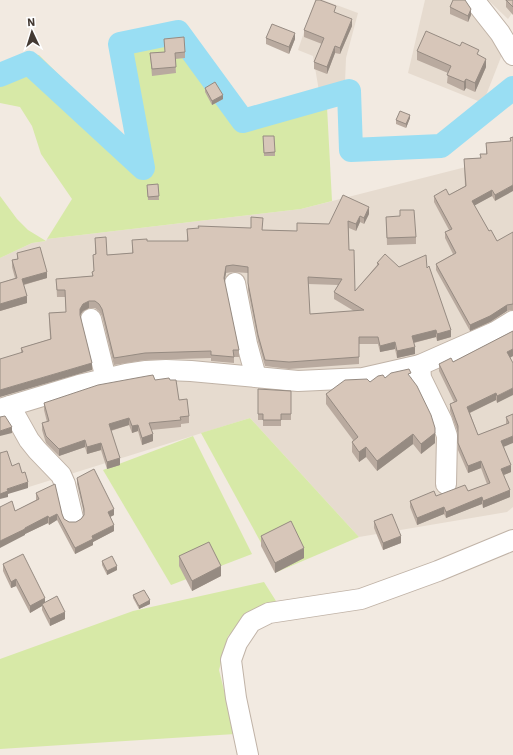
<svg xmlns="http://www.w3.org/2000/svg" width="513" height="755" font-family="'IBM Plex Sans',sans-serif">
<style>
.residential{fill:#e6dbcf}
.green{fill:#d7e9a7}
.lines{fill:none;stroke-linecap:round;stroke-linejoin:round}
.river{stroke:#99def3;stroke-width:24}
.minor-casing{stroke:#c0b3a7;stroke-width:22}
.minor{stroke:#fff;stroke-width:20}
.wall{fill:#b9aa9f;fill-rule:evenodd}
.shaded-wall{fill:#968b82}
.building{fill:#d7c6b9;stroke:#968b82;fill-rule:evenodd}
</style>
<rect width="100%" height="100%" fill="#f2eae1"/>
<g class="residential">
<polygon points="315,0 323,0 358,13 346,58 345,83 319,91 313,56 298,50"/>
<polygon points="425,0 471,0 503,52 483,103 408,73"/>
<polygon points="488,0 513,0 513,12 508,19"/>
<polygon points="513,155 513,507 507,512 359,537 250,418 0,496 0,258 32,243 46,241 47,239 301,209"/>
</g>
<g class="green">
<polygon points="184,25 246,114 326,88 332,201 301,209 47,239 72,199 41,154 32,126 20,107 0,103 0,64 9,61 39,55 132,148 110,38"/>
<polygon points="0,196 17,219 28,230 46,241 32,243 0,258"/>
<polygon points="250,418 359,537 277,572 201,433"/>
<polygon points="193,436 252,554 171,585 103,470"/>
<polygon points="264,582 276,601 228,636 219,670 235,734 0,749 0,659 133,611"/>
</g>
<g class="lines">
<polyline class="river" points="0,75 29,63 143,168 120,44 178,32 243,121 349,91 351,150 441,146 513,88"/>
<g class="minor-casing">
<g id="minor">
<polyline points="474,0 500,33 513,55"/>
<polyline points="235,283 247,344 256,377"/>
<polyline points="91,319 106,379"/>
<polyline points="420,365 421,378 442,421 447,436 446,484"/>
<polyline points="10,406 29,440 37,450 61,475 65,484 73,518"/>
<polyline points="0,409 79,385 126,374 146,371 166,370 191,371 298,381 363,378 420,365 495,332 513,321"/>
<polyline points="248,755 236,698 231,660 237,643 251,622 269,613 361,599 438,571 513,540"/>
</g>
</g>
<use href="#minor" class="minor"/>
</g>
<g class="wall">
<polygon points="505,0 513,0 513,15 506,7 506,1"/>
<polygon points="450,7 471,15 468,22 450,14"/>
<polygon points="336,13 352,26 340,54 335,53 327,74 314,69 314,62 322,44 304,37 304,30"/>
<polygon points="266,38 295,39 289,54 266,44"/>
<polygon points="164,39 185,52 185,58 175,59 176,73 152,76 150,53 165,52"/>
<polygon points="417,51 479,55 486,67 475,92 466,88 464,91 447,83 448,73 417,60"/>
<polygon points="205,88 223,99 212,105 205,92"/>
<polygon points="410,118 406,128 396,124 396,120"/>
<polygon points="263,136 275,152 275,156 264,156"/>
<polygon points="513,137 495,201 492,196 474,205 489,231 497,241 513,233 513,310 507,311 490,322 470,331 436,270 436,264 453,254 445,238 445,232 449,230 434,202 434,196 449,195 465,186 464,159 480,158 486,154 486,143 510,141 510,138"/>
<polygon points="158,184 159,200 148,200 147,185"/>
<path d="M369,214l-5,10 -4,-2 -4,9 -7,-3v22l6,41 22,-26v-2l22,4 28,1 24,69 -14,4 -1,-4 -22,6 1,11 -18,4 -2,-9 -15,3 -2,-8h-19v20l-70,5 -24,-3 -7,-25 -10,-51v-17l-15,-1 -7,1 -2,8 15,69v7h-5v6l-23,-2v-3l-66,2 -31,5 -12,-49 -3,-5 -4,-3h-6l-6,3 -3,5 12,54 -71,-17v-5l29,-9 -1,-26 17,-1 -1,-15h-8l-1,-18 36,-3v-4l2,-1 -1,-16 2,-1v-16l12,17 25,-2v-13l15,1h40v-12l75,1 35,1 32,-7zM308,284l30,1 -4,7v7l20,12 -44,3z"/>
<polygon points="386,217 416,237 416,244 387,245"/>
<polygon points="17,253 47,278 24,285 27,303 0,311 0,283 15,278 12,267 12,260 17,259"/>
<polygon points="513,331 513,356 510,358 497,403 496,400 470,413 478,435 506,424 506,417 513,414 504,447 511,472 504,475 510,497 483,508 482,504 446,518 444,514 417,525 410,507 410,501 468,491 487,484 481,468 468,473 458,450 458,433 450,411 450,404 454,402 439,371 439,364 453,362"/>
<polygon points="411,377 435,443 421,454 413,444 377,471 366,457 359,462 352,452 352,442 353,440 326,404 326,394 385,378"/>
<polygon points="155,380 170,380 179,400 189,416 189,423 181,424 181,427 151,430 153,441 142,445 138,431 132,433 129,425 111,431 120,465 107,469 101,450 87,454 85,447 59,456 46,443 42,430 42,423 47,422 44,410 44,403"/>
<polygon points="258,389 291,391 291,420 281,420 281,426 263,426 263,420 258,420"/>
<polygon points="77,478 114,515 110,517 114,531 93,542 93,545 75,554 57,520 49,525 48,523 25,534 25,535 15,511 36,500 36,493 62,514 64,519 69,522 76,522 81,519 84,514 77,484"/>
<polygon points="374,521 401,543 383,550 374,528"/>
<polygon points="261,536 304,558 275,573 261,546"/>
<polygon points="179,556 221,576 192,591 179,566"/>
<polygon points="102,561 117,570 107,575 102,565"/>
<polygon points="3,564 45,602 65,619 50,626 42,610 42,606 30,613 16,586 11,588 3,571"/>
<polygon points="133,595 150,604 139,609 133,598"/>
</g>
<g class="shaded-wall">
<polygon points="471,9 471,15 468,22 468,16"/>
<polygon points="352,19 352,26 340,54 340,48"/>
<polygon points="295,33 295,39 289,54 289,47"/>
<polygon points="335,46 335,53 327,74 327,67"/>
<polygon points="486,59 486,67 475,92 475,83"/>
<polygon points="466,79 466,88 464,91 464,82"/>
<polygon points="223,95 223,99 212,105 212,101"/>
<polygon points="410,115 410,118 406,128 406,124"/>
<polygon points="513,185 513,191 495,201 495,195"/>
<polygon points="492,190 492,196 472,207 472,201"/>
<polygon points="369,207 369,214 364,224 364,218"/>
<polygon points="360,216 360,222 356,231 356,224"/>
<polygon points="226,266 226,273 224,285 224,278"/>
<polygon points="47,272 47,278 22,285 22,279"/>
<polygon points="27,296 27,303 0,311 0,304"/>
<polygon points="89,301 89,308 83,311 80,315 80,309 83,304"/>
<polygon points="507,305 507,311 490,322 470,331 470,325"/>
<polygon points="436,330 436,337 412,343 412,336"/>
<polygon points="451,330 451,337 437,341 437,334"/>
<polygon points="395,342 395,349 380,352 380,346"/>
<polygon points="415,347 415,354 397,358 397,351"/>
<polygon points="513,349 513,356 507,359 507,352"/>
<polygon points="92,363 92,370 0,397 0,390"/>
<polygon points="513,388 513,395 497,403 497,396"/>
<polygon points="496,393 496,400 467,414 467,407"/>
<polygon points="129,418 129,425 109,431 109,424"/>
<polygon points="138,425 138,431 132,433 132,426"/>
<polygon points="12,427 12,433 0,436 0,431"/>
<polygon points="435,428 435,443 421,454 421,444"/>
<polygon points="153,434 153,441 142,445 142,438"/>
<polygon points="413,434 413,444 377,471 377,461"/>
<polygon points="513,436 513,443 501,448 501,441"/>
<polygon points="85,440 85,447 59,456 59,449"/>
<polygon points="101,443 101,450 87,454 87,447"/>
<polygon points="366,447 366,457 359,462 359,452"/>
<polygon points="120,458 120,465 107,469 107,462"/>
<polygon points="481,461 481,468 468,473 468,466"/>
<polygon points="511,465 511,472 501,476 501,469"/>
<polygon points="28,482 28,488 8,494 8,497 0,499 0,494 7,489"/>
<polygon points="510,490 510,497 483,508 483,501"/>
<polygon points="482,497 482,504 446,518 446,512"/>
<polygon points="444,507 444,514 417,525 417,518"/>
<polygon points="114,509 114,515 108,518 108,512"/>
<polygon points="57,514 57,520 49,525 49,518"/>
<polygon points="48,516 48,523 25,534 25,535 0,548 0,541"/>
<polygon points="114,525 114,531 93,542 93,545 75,554 75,548 92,536"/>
<polygon points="401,536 401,543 383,550 383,543"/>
<polygon points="304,548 304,558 275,573 275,563"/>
<polygon points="117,566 117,570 107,575 107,571"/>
<polygon points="221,566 221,576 192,591 192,581"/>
<polygon points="16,579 16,586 11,588 11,582"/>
<polygon points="45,598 45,605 42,604 42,606 30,613 30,606"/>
<polygon points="150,600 150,604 139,609 139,606"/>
<polygon points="65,612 65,619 50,626 50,619"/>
</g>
<g class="building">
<polygon points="316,0 320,0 336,6 334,12 352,19 340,48 335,46 327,67 314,62 324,38 304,30"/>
<polygon points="453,0 465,0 471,9 468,16 450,7"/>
<polygon points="506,0 513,0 513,7"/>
<polygon points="272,24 295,33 289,47 266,38"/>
<polygon points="426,31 460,46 462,42 479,50 477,54 486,59 475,83 466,79 464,82 447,75 451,66 417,51"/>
<polygon points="184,37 185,52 175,53 176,67 152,69 150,53 165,52 164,39"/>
<polygon points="215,82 223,95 212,101 205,88"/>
<polygon points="400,111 410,115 406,124 396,120"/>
<polygon points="263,136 274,136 275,152 264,153"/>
<polygon points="513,137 513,185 495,195 492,190 472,201 489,231 491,230 497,241 513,232 513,304 507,305 490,316 470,325 436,264 456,253 445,232 452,229 434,196 446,189 449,195 466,186 464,159 481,158 480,154 487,154 486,143 511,141 510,138"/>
<polygon points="158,184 159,196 148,197 147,185"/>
<path d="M343,195l26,12 -5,11 -4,-2 -4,8 -8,-3 1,29h5l1,41 24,-27 -2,-1 8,-9 14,13 27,-12 1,13 2,-2 22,64 -14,4 -1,-4 -24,6 3,11 -18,4 -2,-9 -15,4 -2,-9h-19v20l-70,5 -24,-2 -7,-25 -10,-52v-16l-15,-2 -7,1 -2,12 15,72h-6l1,7 -23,-2v-4l-66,2 -31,5 -12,-49 -3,-5 -4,-3h-6l-6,3 -3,5v6l12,48 -92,27v-31l23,-7 -2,-4 30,-9 -2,-26 17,-1 -1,-22h-8l-1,-11 37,-3 -1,-4 2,-1 -1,-16 3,-1 -1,-16 11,-1 1,18 26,-2 -1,-13 15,-1v2h41l-1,-12 12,-1 -1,-2 53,2v-11l12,1 -1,12 35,1v-8l32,1zM308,277l34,2 -8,13 30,18 -54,4z"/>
<polygon points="400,210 414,210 416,237 387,238 386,217 400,216"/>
<polygon points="40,247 47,272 22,279 27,296 0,304 0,283 17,278 12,260 18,259 17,253"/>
<polygon points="513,331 513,349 507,352 513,363 513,388 497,396 496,393 467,407 478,435 509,423 506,417 513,414 513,436 501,441 511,465 501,469 510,490 483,501 482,497 446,512 444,507 417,518 410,501 434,491 436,496 465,485 468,491 490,483 481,461 468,466 458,443 458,426 450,404 457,401 439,364 451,358 453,362"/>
<polygon points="409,369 411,373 408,374 417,386 431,415 435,428 435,433 421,444 413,434 377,461 366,447 359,452 352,442 358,437 326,394 345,380 367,379 370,382 378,376 383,375 385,378 391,373"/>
<polygon points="153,375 155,380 169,378 170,380 176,380 179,400 187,399 189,416 180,417 181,420 149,423 153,434 142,438 138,425 132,426 129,418 109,424 120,458 107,462 101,443 87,447 85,440 59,449 46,436 42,423 49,421 44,403 98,385 147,376"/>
<polygon points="258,389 291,391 291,414 281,414 281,420 263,420 263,414 258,414"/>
<polygon points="5,416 12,427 0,431 0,417"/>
<polygon points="7,451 12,466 19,463 22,473 25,472 28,482 7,489 8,491 0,494 0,453"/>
<polygon points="94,469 114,509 108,512 114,525 92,536 93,539 75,548 57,514 49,518 48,516 25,528 25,529 0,541 0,507 12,501 15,511 39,499 36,493 55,484 62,514 64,519 69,522 76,522 81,519 84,515 84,509 77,478"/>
<polygon points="392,514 401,536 383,543 374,521"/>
<polygon points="291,521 304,548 275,563 261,536"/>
<polygon points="209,542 221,566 192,581 179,556"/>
<polygon points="23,554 45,598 30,606 16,579 11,582 3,564"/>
<polygon points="112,556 117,566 107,571 102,561"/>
<polygon points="144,590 150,600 139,606 133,595"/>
<polygon points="57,596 65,612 50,619 42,604"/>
</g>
<g transform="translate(32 32) rotate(356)" stroke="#ffffff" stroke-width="3" paint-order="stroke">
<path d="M0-3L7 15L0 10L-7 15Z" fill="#433932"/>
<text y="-6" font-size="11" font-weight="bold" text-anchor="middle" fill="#433932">N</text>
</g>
</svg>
